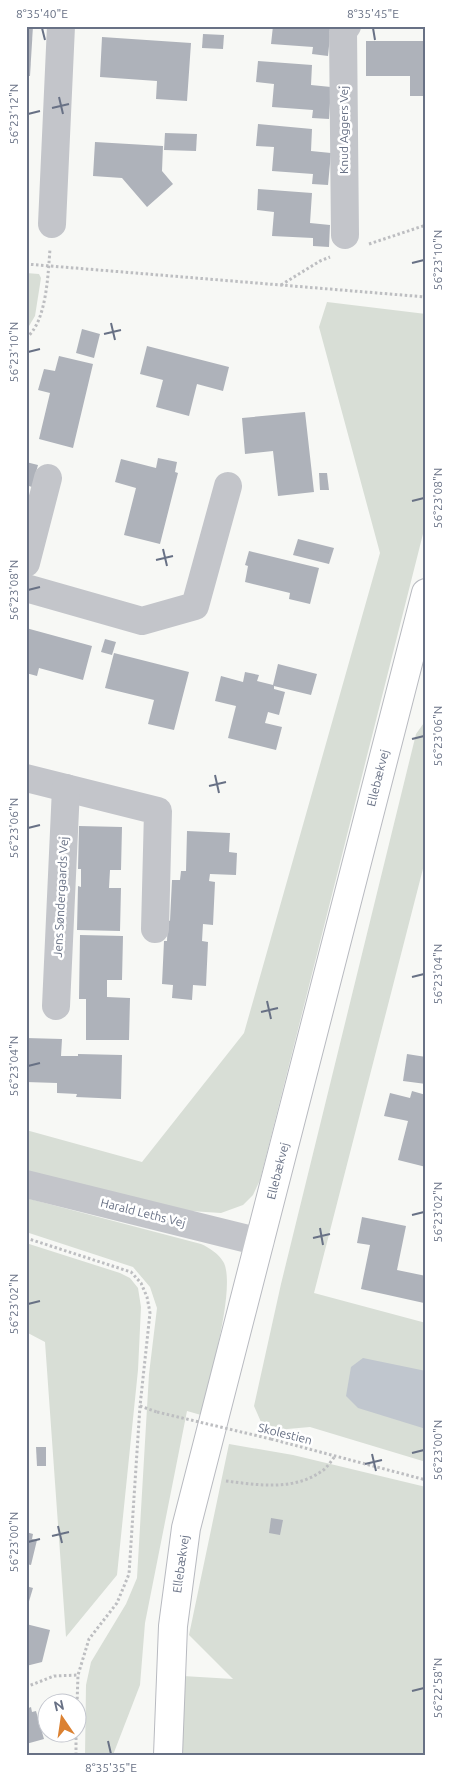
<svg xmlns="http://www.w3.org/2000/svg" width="452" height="1781" font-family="Ubuntu,sans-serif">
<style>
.green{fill:#d8ded6}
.water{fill:#c0c6ce}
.building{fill:#aeb2ba}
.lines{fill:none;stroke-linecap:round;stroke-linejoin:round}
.secondary-casing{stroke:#b8bac0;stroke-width:30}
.path{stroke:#bdbec1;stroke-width:3;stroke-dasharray:2.5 2.5;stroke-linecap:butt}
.street{stroke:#c3c5ca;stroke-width:28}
.secondary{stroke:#fff;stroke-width:28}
.path-bridge{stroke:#bdbec1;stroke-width:3;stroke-dasharray:2.5 2.5;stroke-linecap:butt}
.ticks{fill:none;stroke:#687185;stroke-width:2}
.labels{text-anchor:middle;stroke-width:5;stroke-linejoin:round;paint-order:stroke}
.street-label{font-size:12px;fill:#687185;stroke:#fff}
.neatline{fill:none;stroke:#687185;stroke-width:2}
.ticks-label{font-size:12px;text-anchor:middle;fill:#687185}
</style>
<rect width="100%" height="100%" fill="#f7f8f5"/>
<g class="green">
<polygon points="26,273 39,274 41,278 35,316 26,331"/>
<polygon points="327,302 426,314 426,522 260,1180 253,1195 243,1205 221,1213 190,1211 26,1171 26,1130 142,1162 244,1033 380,553 319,327"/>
<polygon points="426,720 426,857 314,1293 426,1323 426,1462 310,1427 265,1431 254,1406 281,1284 416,734"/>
<path d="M26,1198l175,46c9,4 18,10 23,19 12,27 -16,121 -23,152l-14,-4 -42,212 -5,62 -27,70h-28l1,-70 5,-23 35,-58 11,-26 12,-204 8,-66 -7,-21 -17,-20 -107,-35z"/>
<polygon points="26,1243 120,1273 130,1278 138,1288 141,1307 138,1370 117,1575 66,1637 45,1342 26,1332"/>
<polygon points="229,1444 293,1455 426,1487 426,1755 183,1755 183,1676 233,1679 189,1635"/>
</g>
<polygon class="water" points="363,1358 426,1371 426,1429 358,1408 346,1396 351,1367"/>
<g class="building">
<polygon points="26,26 33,26 30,76 26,76"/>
<polygon points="273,26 331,26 328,56 312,54 313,47 271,44"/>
<polygon points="203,34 224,35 223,49 202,48"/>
<polygon points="102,37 191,43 187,101 156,99 157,81 100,77"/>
<polygon points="366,41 426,41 426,96 410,96 410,76 366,76"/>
<polygon points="258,61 312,65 311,85 331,87 329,119 312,118 313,110 272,107 274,84 256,82"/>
<polygon points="258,124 312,129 311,151 331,153 328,185 312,184 313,174 272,171 274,147 256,146"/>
<polygon points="165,133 197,134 196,151 164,150"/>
<polygon points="95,142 163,146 162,171 173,184 147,207 122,178 93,176"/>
<polygon points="258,189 312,193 310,223 330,225 329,247 313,246 313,238 272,236 274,212 257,210"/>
<polygon points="82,329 100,334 94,358 76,353"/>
<polygon points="147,346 229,367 223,391 197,384 189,416 156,407 163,380 140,374"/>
<polygon points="59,356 93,364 73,448 39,439 50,393 38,390 44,369 55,371"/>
<polygon points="305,412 314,492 278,496 273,451 245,454 242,418"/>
<polygon points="158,458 177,462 175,472 178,473 160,544 124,535 136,488 115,482 121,459 156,468"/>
<polygon points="26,462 38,465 32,487 26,485"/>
<polygon points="319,473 327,473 329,490 320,490"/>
<polygon points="298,539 334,548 329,564 293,555"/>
<polygon points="249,551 319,568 310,604 289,599 290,593 245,582 248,566 245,565"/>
<polygon points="26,628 92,646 83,680 39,668 37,676 26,673"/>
<polygon points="105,639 116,642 112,655 101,652"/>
<polygon points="114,653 189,672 174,730 148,724 154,700 105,688"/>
<polygon points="278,664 317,674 311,695 274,686 274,689 285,692 279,715 268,712 265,723 282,727 276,750 228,738 236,706 215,701 221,676 243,682 245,672 259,675 257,681 273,685"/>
<polygon points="79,826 122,827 121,870 110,870 109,888 121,888 120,931 77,930 78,886 81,887 81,869 78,869"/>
<polygon points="187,831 230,833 229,852 237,853 236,875 210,874 209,881 215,882 213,925 203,924 202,941 208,942 206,986 193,985 192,1000 172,998 173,985 162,984 164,941 167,941 168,920 170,921 172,880 180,880 181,871 186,871"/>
<polygon points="80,935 123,936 122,980 107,980 107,997 130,998 129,1040 86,1040 86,999 79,999"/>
<polygon points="26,1038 62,1039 61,1056 78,1056 78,1054 122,1055 121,1099 76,1097 77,1094 57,1093 57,1083 26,1082"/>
<polygon points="407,1054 426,1057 426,1084 403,1081"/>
<polygon points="412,1091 426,1095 426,1167 398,1160 408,1121 384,1116 390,1093 410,1098"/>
<polygon points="362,1217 406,1226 397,1270 426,1276 424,1303 361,1289 370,1245 357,1243"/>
<polygon points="36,1447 46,1447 46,1466 37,1466"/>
<polygon points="271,1518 283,1520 280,1535 269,1533"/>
<polygon points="26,1532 33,1534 32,1539 37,1540 31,1565 26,1564"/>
<polygon points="26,1586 33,1588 27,1608 26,1608"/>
<polygon points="26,1624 50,1630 42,1662 26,1666"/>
<polygon points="31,1707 32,1712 36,1711 44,1739 26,1744 26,1709"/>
</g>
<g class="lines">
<g class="secondary-casing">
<polyline id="secondary" points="168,1755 173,1626 186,1528 426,593"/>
</g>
<g class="path">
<polyline points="369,244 426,225"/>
<polyline points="26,264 426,297"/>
<polyline points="281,285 320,261 330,257"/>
<path d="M26,338c21,-16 22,-65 24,-89"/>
<polyline points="26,1238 131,1272 141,1283 147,1297 150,1313 140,1406 129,1574 117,1603 89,1639 78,1675 77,1704"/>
<polyline points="140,1406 157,1412"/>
<polyline points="271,1439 426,1480"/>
<path d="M226,1481c32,4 68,10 96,-10 5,-3 9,-10 13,-15"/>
<polyline points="26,1687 54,1676 78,1675"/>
<polyline points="76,1755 76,1734"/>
</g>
<g class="street">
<polyline points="52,224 61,26"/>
<polyline points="345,235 343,31 347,26"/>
<polyline points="26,563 48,478"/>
<polyline points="26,588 142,621 195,606 228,486"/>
<polyline points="26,778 158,811 155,929"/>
<polyline points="56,1006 66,788"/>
<polyline points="26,1184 260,1242"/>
</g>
<use href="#secondary" class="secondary"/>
<polyline class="path-bridge" points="157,1412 271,1439"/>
</g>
<path class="ticks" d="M42,28l3,12M373,28l2,12M59,97l4,17M52,108l17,-4M28,114l12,-3M412,263l12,-3M111,323l4,17M104,334l17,-4M28,352l12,-3M412,501l12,-3M163,549l4,17M156,560l17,-4M28,590l12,-3M412,739l12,-3M215,775l4,18M209,786l17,-4M28,828l12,-3M412,977l12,-3M267,1001l4,18M261,1012l17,-4M28,1066l12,-3M412,1215l12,-3M320,1228l3,17M313,1238l17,-4M28,1304l12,-3M412,1453l12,-3M372,1454l4,17M365,1464l17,-4M58,1526l4,17M52,1536l17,-4M28,1542l12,-3M412,1691l12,-3M108,1741l3,13"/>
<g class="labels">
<g class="street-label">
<text transform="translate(344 130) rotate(-90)" y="4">Knud Aggers Vej</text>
<text transform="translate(378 778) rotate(-76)" y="4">Ellebækvej</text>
<text transform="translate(61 897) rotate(-87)" y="4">Jens Søndergaards Vej</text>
<text transform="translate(278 1171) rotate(-76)" y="4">Ellebækvej</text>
<text transform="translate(143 1213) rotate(14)" y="4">Harald Leths Vej</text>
<text transform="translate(285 1434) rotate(14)" y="4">Skolestien</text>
<text transform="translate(181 1564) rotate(-82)" y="4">Ellebækvej</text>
</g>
</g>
<rect width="452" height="1781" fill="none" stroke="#ffffff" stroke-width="55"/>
<g transform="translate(62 1718) rotate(347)"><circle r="24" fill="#ffffff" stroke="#c3c6ce"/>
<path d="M0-4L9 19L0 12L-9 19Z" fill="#db8131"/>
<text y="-8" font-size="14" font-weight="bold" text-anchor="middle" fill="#687185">N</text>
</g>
<rect x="28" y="28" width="396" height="1726" class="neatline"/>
<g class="ticks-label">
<text x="42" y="18">8°35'40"E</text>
<text x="373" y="18">8°35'45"E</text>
<text transform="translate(14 114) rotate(-90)" y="4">56°23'12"N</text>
<text transform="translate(438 260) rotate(-90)" y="4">56°23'10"N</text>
<text transform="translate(14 352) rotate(-90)" y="4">56°23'10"N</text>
<text transform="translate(438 498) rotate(-90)" y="4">56°23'08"N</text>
<text transform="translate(14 590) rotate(-90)" y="4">56°23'08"N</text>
<text transform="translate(438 736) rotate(-90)" y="4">56°23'06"N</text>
<text transform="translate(14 828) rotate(-90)" y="4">56°23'06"N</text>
<text transform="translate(438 974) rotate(-90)" y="4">56°23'04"N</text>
<text transform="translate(14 1066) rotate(-90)" y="4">56°23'04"N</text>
<text transform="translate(438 1212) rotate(-90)" y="4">56°23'02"N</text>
<text transform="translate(14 1304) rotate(-90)" y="4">56°23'02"N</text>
<text transform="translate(438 1450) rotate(-90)" y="4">56°23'00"N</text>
<text transform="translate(14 1542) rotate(-90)" y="4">56°23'00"N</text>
<text transform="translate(438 1688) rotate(-90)" y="4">56°22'58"N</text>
<text x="111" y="1772">8°35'35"E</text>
</g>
</svg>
